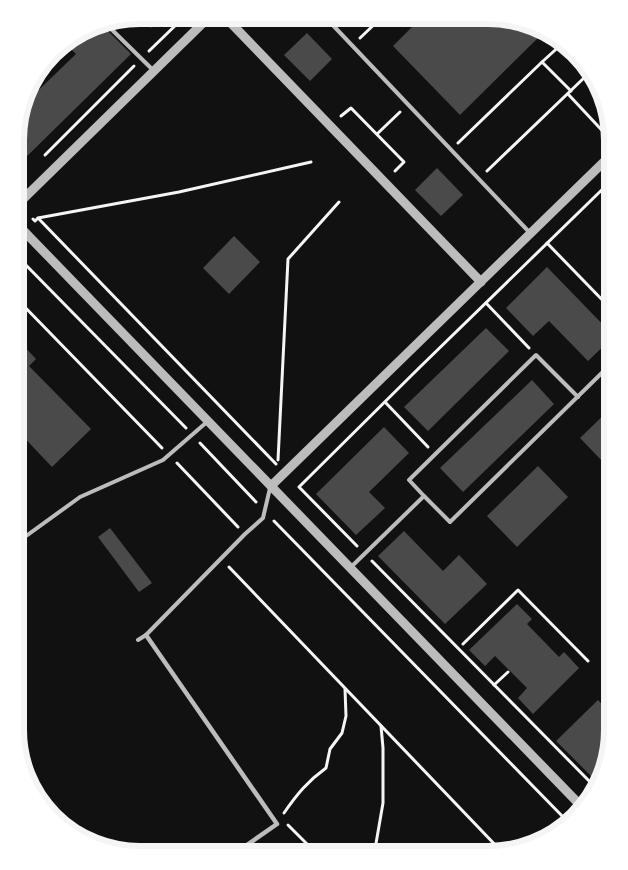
<svg xmlns="http://www.w3.org/2000/svg" width="628" height="870" font-family="'Open Sans',sans-serif">
<style>
.building{fill:#4a4a4a}
.lines{fill:none;stroke-linecap:round;stroke-linejoin:round}
.path{stroke:#f5f5f5;stroke-width:3}
.service{stroke:#bcbcbc;stroke-width:4}
.pedestrian{stroke:#bcbcbc;stroke-width:4.5}
.tertiary{stroke:#bcbcbc;stroke-width:9}
.rim{fill:none;stroke:#f5f5f5;stroke-width:6}
</style>
<rect width="100%" height="100%" fill="#111"/>
<g class="building">
<polygon points="505,16 544,32 460,115 393,46 422,17"/>
<polygon points="145,21 158,21 151,28"/>
<polygon points="99,22 131,54 16,167 16,123 22,106 76,54 70,48 95,24"/>
<polygon points="307,33 332,59 310,81 284,55"/>
<polygon points="437,168 463,195 441,216 415,190"/>
<polygon points="234,236 260,262 229,294 203,268"/>
<polygon points="547,267 613,335 613,337 588,361 549,321 533,336 506,308"/>
<polygon points="486,328 509,351 428,431 404,407"/>
<polygon points="16,338 36,359 29,366 91,429 52,467 16,429"/>
<polygon points="613,375 613,392 604,383"/>
<polygon points="532,380 554,404 463,492 440,468"/>
<polygon points="613,406 613,456 605,464 580,438"/>
<polygon points="384,427 409,453 369,492 385,508 356,535 316,494"/>
<polygon points="538,466 568,497 517,547 487,516"/>
<polygon points="110,528 152,583 139,592 98,537"/>
<polygon points="404,531 443,571 459,555 487,584 445,624 378,556"/>
<polygon points="517,604 532,619 527,624 559,657 564,652 579,668 533,714 518,698 527,688 495,656 485,666 469,650"/>
<polygon points="598,700 613,716 613,739 610,743 611,744 598,783 556,741"/>
</g>
<g class="lines">
<g class="path">
<polyline points="360,38 381,18"/>
<polyline points="149,51 180,21"/>
<polyline points="542,62 564,42 570,48"/>
<polyline points="568,94 611,140"/>
<polyline points="341,116 351,108 404,162 395,171"/>
<polyline points="377,134 400,112"/>
<polyline points="458,143 542,62 571,91"/>
<polyline points="45,155 134,66"/>
<polyline points="487,171 586,76 593,76"/>
<polyline points="38,218 179,192 311,162"/>
<polyline points="33,219 35,221 38,218 276,464"/>
<polyline points="547,243 613,311"/>
<polyline points="16,255 186,428"/>
<polyline points="16,298 162,448"/>
<polyline points="486,303 529,348"/>
<polyline points="385,402 428,447"/>
<polyline points="200,443 256,502"/>
<polyline points="278,460 288,259 339,202"/>
<polyline points="177,463 238,527"/>
<polyline points="274,521 567,821"/>
<polyline points="357,546 299,487 420,367 613,179"/>
<polyline points="372,561 596,788"/>
<polyline points="229,567 502,852"/>
<polyline points="463,644 518,590 588,661"/>
<polyline points="494,685 508,672"/>
<path d="M284,813c13,-19 24,-32 42,-45l4,-19 12,-16 4,-17 -1,-27"/>
<polyline points="288,825 318,855"/>
<polyline points="374,855 383,803 383,748 381,726"/>
</g>
<g class="service">
<polyline points="327,19 531,234"/>
<polyline points="104,22 154,71"/>
<polyline points="424,496 450,522 613,362"/>
<polyline points="15,544 80,497 163,460 208,421"/>
<polyline points="350,568 424,496 409,480 536,355 578,397"/>
<polyline points="138,640 146,635 245,534 263,518 270,488"/>
</g>
<polyline class="pedestrian" points="146,635 277,824 234,854"/>
<g class="tertiary">
<polyline points="228,20 481,282"/>
<polyline points="16,206 206,20"/>
<polyline points="16,223 583,808"/>
<polyline points="271,486 613,153"/>
</g>
</g>
<path d="M0 0H628V870H0ZM140 24H488A116 116 0 0 1 604 140V730A116 116 0 0 1 488 846H140A116 116 0 0 1 24 730V140A116 116 0 0 1 140 24Z" fill="#fff" fill-rule="evenodd"/>
<path class="rim" d="M140 24H488A116 116 0 0 1 604 140V730A116 116 0 0 1 488 846H140A116 116 0 0 1 24 730V140A116 116 0 0 1 140 24Z"/>
</svg>
